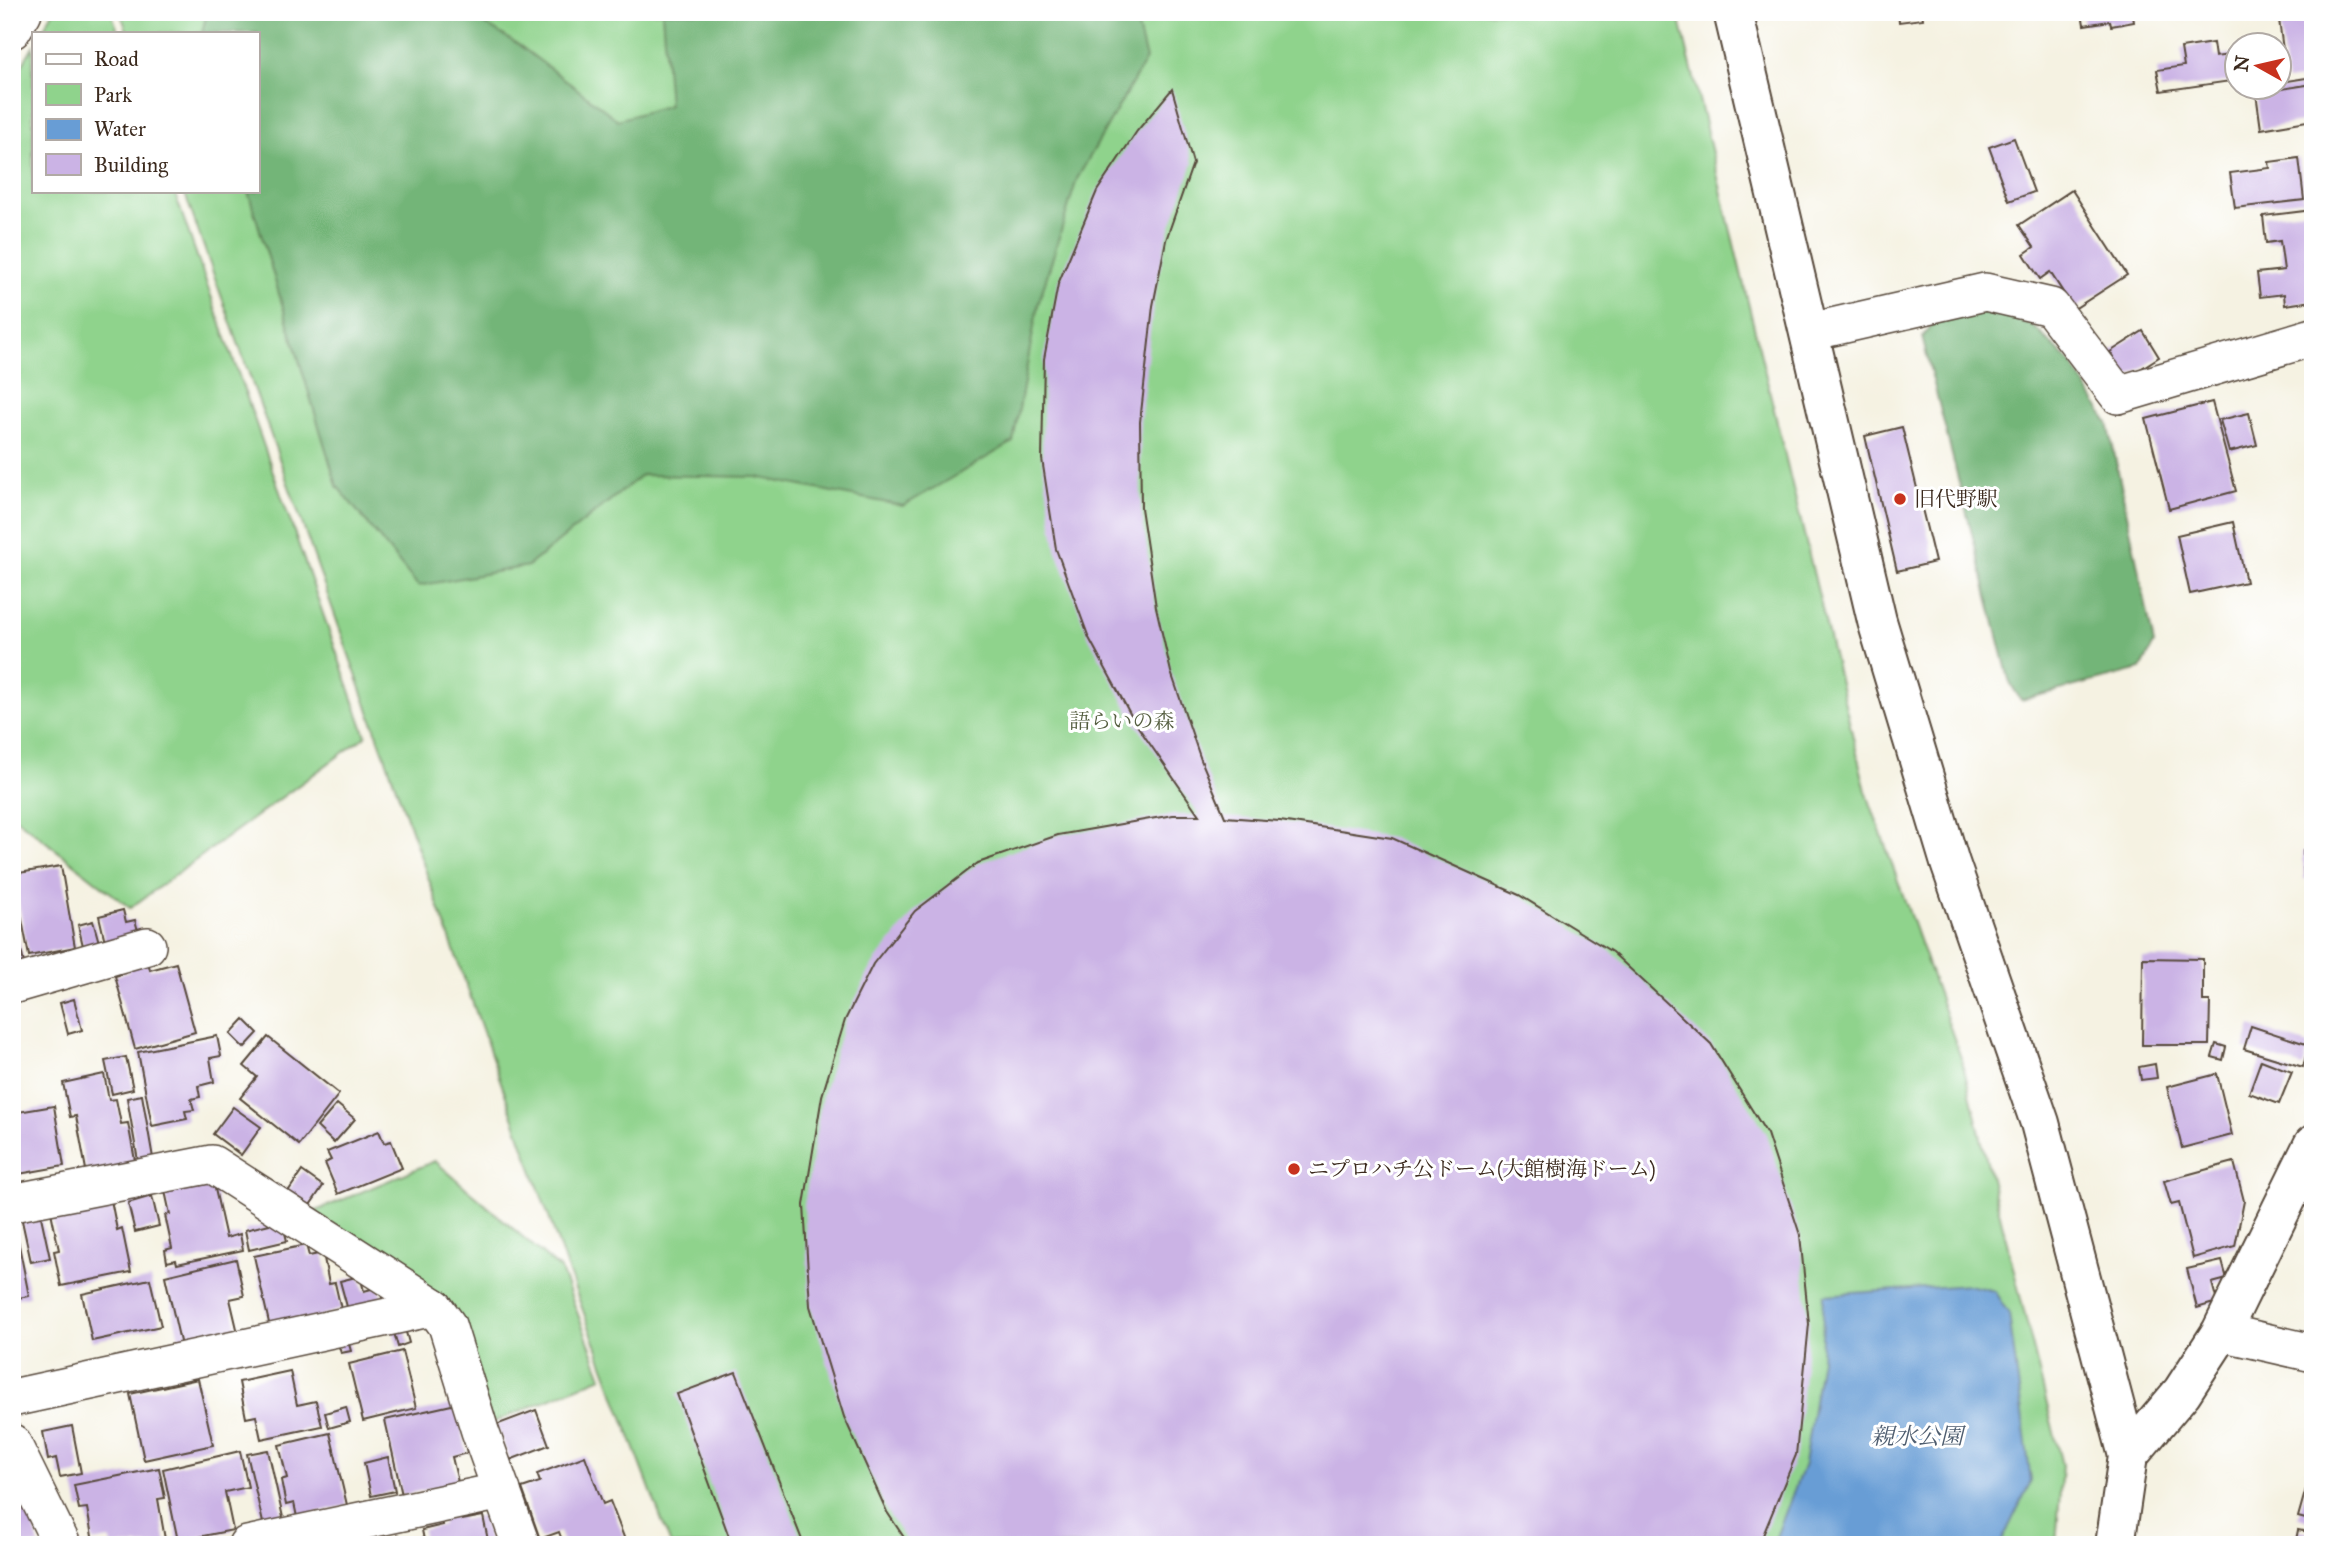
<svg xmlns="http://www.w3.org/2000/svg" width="2325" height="1557" font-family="'IM FELL Great Primer','Noto Serif JP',serif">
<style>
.green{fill:#8fd38c;stroke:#657e55;stroke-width:2}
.forest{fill:#73b578;stroke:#57704b;stroke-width:2}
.water{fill:#689dd5;stroke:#52647a;stroke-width:2}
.building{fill:#cbb3e5}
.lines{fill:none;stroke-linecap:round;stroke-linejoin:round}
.street-casing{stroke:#57483b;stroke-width:40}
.secondary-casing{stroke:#57483b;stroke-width:42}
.street{stroke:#fff;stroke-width:37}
.secondary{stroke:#fff;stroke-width:38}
.poi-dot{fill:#c8321e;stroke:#fff;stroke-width:2.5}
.labels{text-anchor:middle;stroke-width:6;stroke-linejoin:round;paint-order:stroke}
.poi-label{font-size:21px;fill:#3b2a1e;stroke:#fff;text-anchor:start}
.park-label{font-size:21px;fill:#545d3f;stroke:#fff}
.water-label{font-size:23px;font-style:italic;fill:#4f5e70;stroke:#fff}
</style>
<rect width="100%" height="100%" fill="#fff"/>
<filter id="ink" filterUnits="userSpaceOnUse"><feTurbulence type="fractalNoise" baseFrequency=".0143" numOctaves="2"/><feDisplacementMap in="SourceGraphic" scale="14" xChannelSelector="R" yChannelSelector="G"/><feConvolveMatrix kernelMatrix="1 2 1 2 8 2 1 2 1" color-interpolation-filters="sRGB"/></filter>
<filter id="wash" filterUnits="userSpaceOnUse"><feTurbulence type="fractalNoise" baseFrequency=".00686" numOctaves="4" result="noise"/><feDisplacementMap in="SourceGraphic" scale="28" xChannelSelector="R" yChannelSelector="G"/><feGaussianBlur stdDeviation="1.57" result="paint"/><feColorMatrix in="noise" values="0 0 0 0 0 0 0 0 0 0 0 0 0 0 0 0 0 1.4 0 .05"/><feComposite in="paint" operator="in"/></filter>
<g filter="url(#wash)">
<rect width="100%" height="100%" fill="#f5f2e2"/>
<g class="green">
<polygon points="53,12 111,12 119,33 41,33"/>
<polygon points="120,12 1678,12 1866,791 1962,1061 2062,1465 2056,1545 671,1545 567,1268 184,191 257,191 257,33 128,33"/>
<polygon points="33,46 33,191 174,191 366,736 130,908 12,815 12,89 21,67"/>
<polygon points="435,1161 561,1270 602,1377 492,1423 452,1316 311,1213"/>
</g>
<g class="forest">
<polygon points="207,12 466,12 519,45 618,120 669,105 662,12 1134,12 1146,59 1077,179 1038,305 1013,442 903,506 756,477 642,475 528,566 418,586 337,486 248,191 257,191 257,33 202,33"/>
<polygon points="1984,309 2032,325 2071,363 2108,423 2154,644 2141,669 2021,700 2010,683 1922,337 1941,314"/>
</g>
<polygon class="water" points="1969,1285 1994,1291 2009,1314 2031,1481 2000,1545 1773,1545 1804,1464 1821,1358 1824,1295"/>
<g id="blocks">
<g class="building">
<polygon points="1898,12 1922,12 1923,19 1899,22"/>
<polygon points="2082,12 2146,12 2146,14 2133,16 2134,22 2111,26 2110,21 2084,25"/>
<polygon points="2278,12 2313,12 2313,77 2287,81"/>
<polygon points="2213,43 2215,57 2238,54 2238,80 2161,91 2157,70 2184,66 2181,48"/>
<polygon points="2313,84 2313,120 2261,129 2256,93"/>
<polygon points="1172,89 1193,163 1166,240 1153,306 1140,422 1141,508 1156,607 1171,672 1201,760 1225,817 1280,821 1392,838 1519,895 1612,952 1711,1044 1767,1134 1800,1235 1809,1324 1796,1455 1759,1545 909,1545 887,1512 844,1417 810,1306 804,1205 822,1096 845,1020 873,964 915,911 978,863 1058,835 1173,815 1199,815 1134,721 1089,638 1056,549 1042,459 1044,359 1058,284 1097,191 1137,131"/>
<polygon points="2014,138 2034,192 2009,201 1989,147"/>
<polygon points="2299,158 2304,200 2235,208 2230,173 2270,168 2269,162"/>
<polygon points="2072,190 2127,275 2074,309 2050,272 2040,279 2024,254 2034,247 2019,225"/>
<polygon points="2313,210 2313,301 2285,305 2284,294 2260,297 2257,273 2284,270 2280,241 2266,243 2263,216"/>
<polygon points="2143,331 2159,357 2126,378 2110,352"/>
<polygon points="2212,402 2236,491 2169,509 2146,419"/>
<polygon points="2249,413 2257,445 2229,452 2220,420"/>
<polygon points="1902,427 1935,562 1897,571 1865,436"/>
<polygon points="2233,522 2246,582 2190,594 2177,535"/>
<polygon points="2309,748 2313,748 2313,793 2310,793"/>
<polygon points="2303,851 2313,851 2313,878 2304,879"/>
<polygon points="61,866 75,947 29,956 13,874"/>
<polygon points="123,910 126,922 135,920 140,938 106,946 99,916"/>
<polygon points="93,921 100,946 84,950 78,925"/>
<polygon points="18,936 25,968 12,971 12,937"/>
<polygon points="2143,958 2203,959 2203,1001 2210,1001 2209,1045 2142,1045"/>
<polygon points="148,961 150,970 176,963 195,1032 135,1049 115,976 129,972 127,967"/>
<polygon points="74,999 82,1030 68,1034 60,1003"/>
<polygon points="244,1019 258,1033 244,1048 230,1034"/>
<polygon points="2251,1026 2309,1045 2303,1067 2244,1049"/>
<polygon points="217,1036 221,1056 210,1058 214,1082 198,1086 200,1097 191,1099 194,1110 185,1111 187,1119 152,1126 138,1052"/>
<polygon points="268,1037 339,1094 299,1145 240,1098 257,1077 244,1066"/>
<polygon points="2216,1044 2226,1047 2223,1060 2212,1057"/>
<polygon points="126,1057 133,1089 112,1094 105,1061"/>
<polygon points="2261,1060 2292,1072 2279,1104 2249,1093"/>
<polygon points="2155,1064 2157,1078 2141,1080 2139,1067"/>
<polygon points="104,1074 109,1100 116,1099 121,1124 128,1123 136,1166 87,1175 76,1116 70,1117 63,1083"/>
<polygon points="2217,1074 2232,1135 2182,1148 2167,1087"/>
<polygon points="142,1095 153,1158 138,1161 127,1098"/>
<polygon points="337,1104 355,1119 334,1143 317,1127"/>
<polygon points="54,1106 64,1166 13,1175 12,1113"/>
<polygon points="233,1107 261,1127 241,1155 213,1134"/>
<polygon points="379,1131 384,1143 391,1141 402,1168 338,1194 325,1163 331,1160 327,1152"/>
<polygon points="2234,1162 2244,1201 2235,1246 2193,1258 2179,1203 2171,1205 2164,1181"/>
<polygon points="302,1171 323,1186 308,1208 287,1193"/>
<polygon points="213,1180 226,1238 240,1234 243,1250 177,1264 176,1260 167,1262 165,1250 172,1248 165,1215 170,1214 165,1191"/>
<polygon points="152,1196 159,1226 135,1232 128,1203"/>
<polygon points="111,1200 117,1230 122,1228 131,1272 61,1286 54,1251 59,1250 51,1212"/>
<polygon points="40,1212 50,1258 31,1262 21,1216"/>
<polygon points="282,1221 287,1241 249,1250 245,1230"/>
<polygon points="16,1230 29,1296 12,1299 12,1231"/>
<polygon points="306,1245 309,1256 323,1253 329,1284 335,1283 341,1309 271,1332 254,1256"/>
<polygon points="236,1259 244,1296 230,1299 238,1333 181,1346 165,1276"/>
<polygon points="2222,1261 2227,1279 2212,1283 2217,1302 2197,1308 2187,1269"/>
<polygon points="360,1276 364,1291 379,1287 384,1305 349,1314 340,1281"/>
<polygon points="150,1279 161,1326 92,1341 82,1294"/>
<polygon points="404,1325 409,1343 398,1347 393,1329"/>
<polygon points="348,1341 351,1351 341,1353 338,1344"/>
<polygon points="402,1351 416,1408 363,1421 349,1364"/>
<polygon points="290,1371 297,1405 316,1401 322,1426 261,1439 256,1416 246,1418 239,1382"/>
<polygon points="736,1372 804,1545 732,1545 677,1394"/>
<polygon points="198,1379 213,1445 144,1460 130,1394"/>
<polygon points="456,1404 467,1453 452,1457 458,1482 402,1495 385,1420"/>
<polygon points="346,1407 350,1422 329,1428 325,1413"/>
<polygon points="536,1410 549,1445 510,1460 496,1425"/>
<polygon points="72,1426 81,1473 60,1477 56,1458 48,1460 43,1432"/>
<polygon points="330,1433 347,1505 297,1517 294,1503 286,1505 281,1480 287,1478 279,1445"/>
<polygon points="268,1450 284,1522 264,1527 247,1454"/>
<polygon points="240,1451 248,1487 225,1492 233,1530 178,1541 163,1469"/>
<polygon points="585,1456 603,1504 610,1501 625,1540 612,1545 564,1545 559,1532 540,1539 522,1488 540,1482 537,1474"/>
<polygon points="388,1457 395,1491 371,1496 364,1463"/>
<polygon points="2313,1464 2313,1521 2298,1517"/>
<polygon points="159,1468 165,1498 158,1499 166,1545 111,1545 110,1539 93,1542 87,1508 79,1509 74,1485"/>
<polygon points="25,1494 39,1545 12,1545 12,1498"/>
<polygon points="461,1515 462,1520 483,1516 489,1545 425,1545 422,1530 443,1525 442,1519"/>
<polygon points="2298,1530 2313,1533 2313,1545 2295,1545"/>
</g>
</g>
</g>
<g filter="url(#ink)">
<use href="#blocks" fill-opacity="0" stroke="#57483b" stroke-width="2"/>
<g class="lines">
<g class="street-casing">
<g id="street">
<polyline points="12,30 23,12"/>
<polyline points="1810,332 1985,292 2051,307 2118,395 2313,337"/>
<polyline points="12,985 147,946"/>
<polyline points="12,1203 212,1164 434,1307 447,1325 480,1431 521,1545"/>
<polyline points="2221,1332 2313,1353"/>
<polyline points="12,1398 434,1307"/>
<polyline points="12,1443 62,1545"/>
<polyline points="247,1545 502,1491"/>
</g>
</g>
<g class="secondary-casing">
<g id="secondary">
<polyline points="1733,12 1877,621 1950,863 2040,1123 2128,1456 2115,1545"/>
<polyline points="2128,1456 2182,1392 2221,1332 2313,1145"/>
</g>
</g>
<use href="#street" class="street"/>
<use href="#secondary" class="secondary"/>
</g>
</g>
<g class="poi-dot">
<circle cx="1900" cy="499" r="7"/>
<circle cx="1294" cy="1169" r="7"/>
</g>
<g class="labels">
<g class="poi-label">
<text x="1914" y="506">旧代野駅</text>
<text x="1308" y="1176">ニプロハチ公ドーム(大館樹海ドーム)</text>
</g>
<g class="park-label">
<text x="1122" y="728">語らいの森</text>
</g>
<g class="water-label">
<text x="1917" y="1444">親水公園</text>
</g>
</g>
<rect width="2325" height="1557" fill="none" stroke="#fff" stroke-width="42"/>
<rect x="32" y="32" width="228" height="161" fill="#ffffff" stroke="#b1aaa5" stroke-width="2"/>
<rect x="46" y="54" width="35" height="10" fill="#ffffff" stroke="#b1aaa5" stroke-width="2"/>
<text x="94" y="66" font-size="21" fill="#3b2a1e">Road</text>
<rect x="46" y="84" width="35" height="21" fill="#8fd38c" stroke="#b1aaa5" stroke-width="2"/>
<text x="94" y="102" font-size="21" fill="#3b2a1e">Park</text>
<rect x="46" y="119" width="35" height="21" fill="#689dd5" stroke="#b1aaa5" stroke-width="2"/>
<text x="94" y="136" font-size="21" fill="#3b2a1e">Water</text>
<rect x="46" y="154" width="35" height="21" fill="#cbb3e5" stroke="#b1aaa5" stroke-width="2"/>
<text x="94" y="172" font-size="21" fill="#3b2a1e">Building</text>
<g transform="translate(2258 66) rotate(278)"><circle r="33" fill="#ffffff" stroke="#b1aaa5" stroke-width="2"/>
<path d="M0-5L12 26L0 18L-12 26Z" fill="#c8321e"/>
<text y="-10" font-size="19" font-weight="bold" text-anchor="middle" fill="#3b2a1e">N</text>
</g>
</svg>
